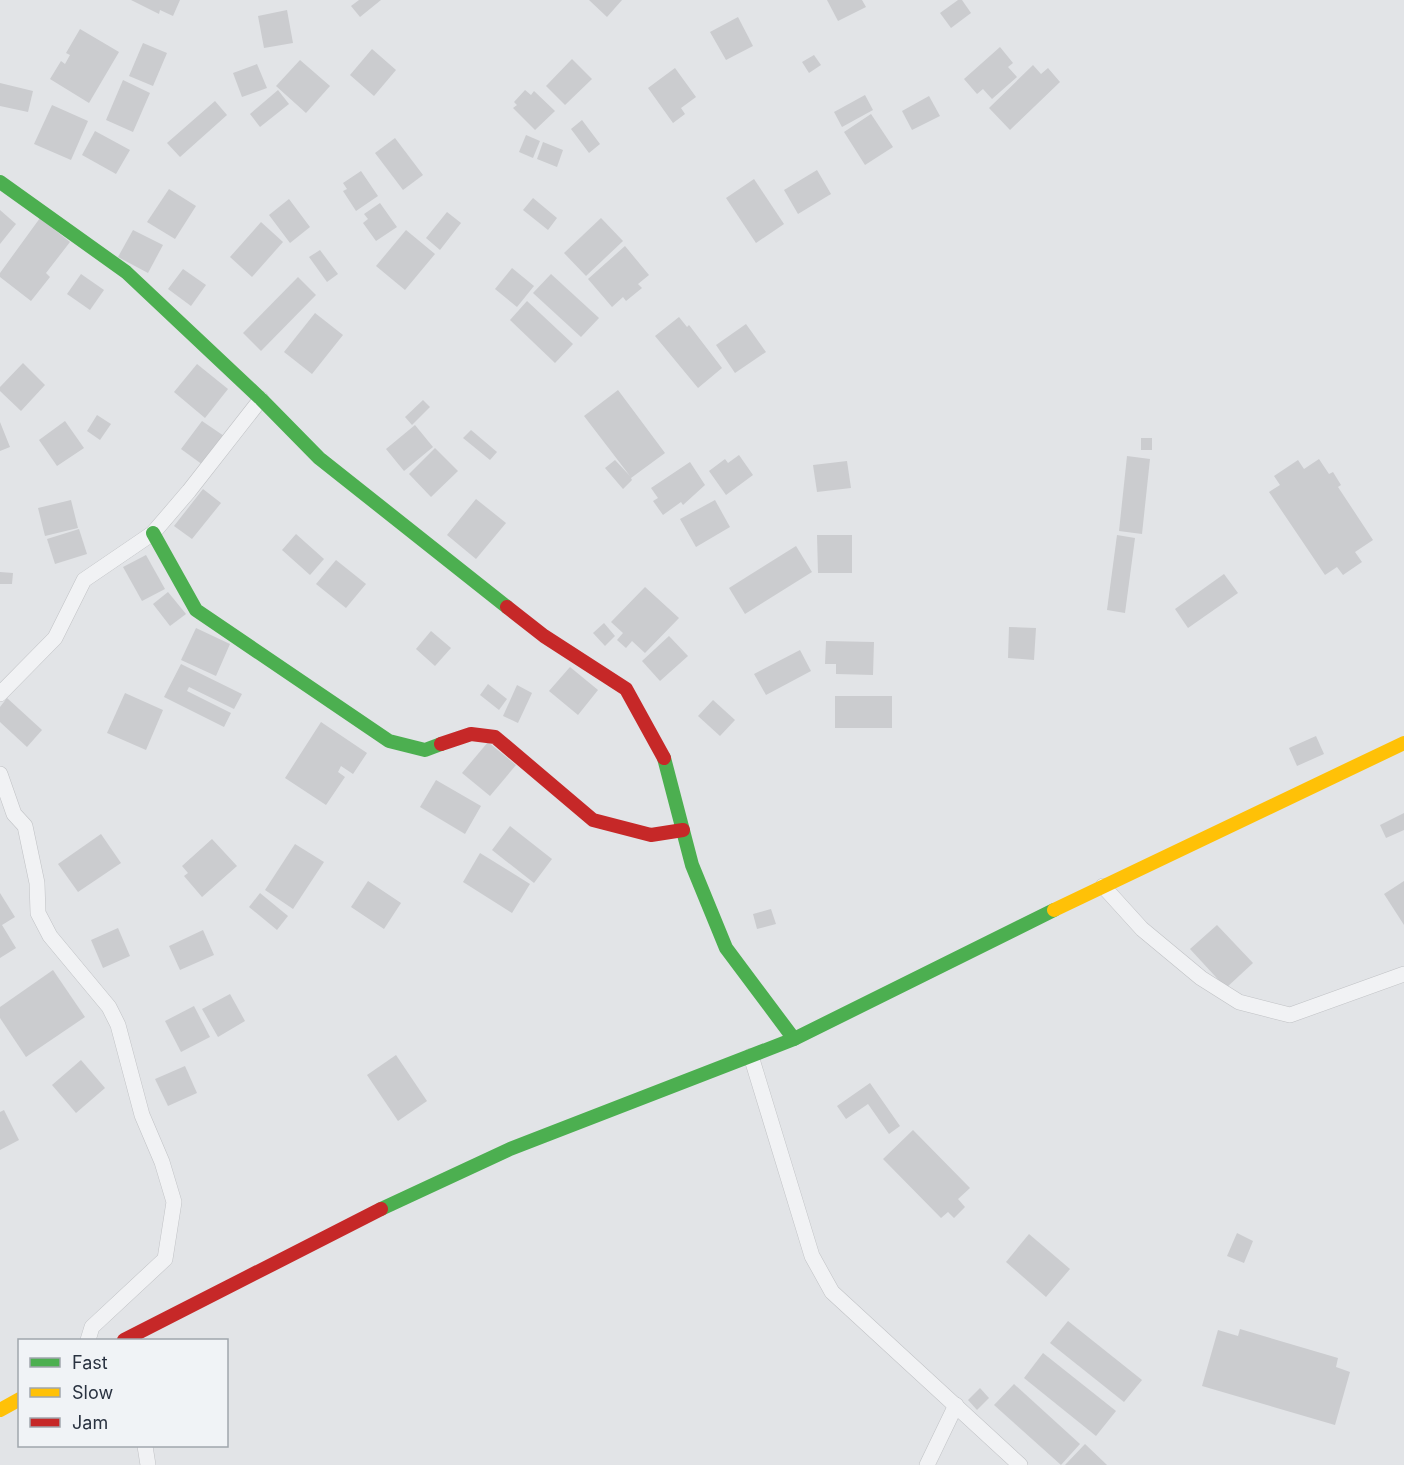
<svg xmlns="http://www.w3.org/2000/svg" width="1404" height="1465" font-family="Inter,sans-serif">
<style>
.building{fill:#cbcccf}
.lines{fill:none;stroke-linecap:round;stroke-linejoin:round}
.street-casing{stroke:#c0c2c5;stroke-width:16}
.street{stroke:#f1f2f4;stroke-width:15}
.fast{stroke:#4caf50;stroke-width:14}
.slow{stroke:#ffc107;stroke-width:14}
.jam{stroke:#c62828;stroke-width:14}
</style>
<rect width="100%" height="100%" fill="#e2e4e7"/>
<g class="building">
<polygon points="131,0 180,0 173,16 160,10 159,14"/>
<polygon points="359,0 381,0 360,17 351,6"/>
<polygon points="589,0 622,0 607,17"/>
<polygon points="827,0 862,0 866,7 838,21"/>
<polygon points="958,0 962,0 971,13 951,28 940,13"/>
<polygon points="287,10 293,43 264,48 258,16"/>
<polygon points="738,17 753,46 726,60 710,32"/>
<polygon points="80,29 119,52 89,103 50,79 61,61 65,64 70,55 66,53"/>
<polygon points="143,43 167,53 153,86 129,76"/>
<polygon points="1000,47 1013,63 1008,67 1017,77 992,99 983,89 977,94 964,79"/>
<polygon points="372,49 396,70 374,96 350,75"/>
<polygon points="814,55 821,65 809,73 802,62"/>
<polygon points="572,59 592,79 565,105 546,86"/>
<polygon points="300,60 330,86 306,113 276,86"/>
<polygon points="257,64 267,88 242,97 233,73"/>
<polygon points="1033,65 1041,74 1048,68 1060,82 1010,130 989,108"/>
<polygon points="675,68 696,97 681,108 685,114 673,123 648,88"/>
<polygon points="123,80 150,93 133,132 106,120"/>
<polygon points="0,83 33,91 28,112 0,106"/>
<polygon points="278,90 289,104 260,127 250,114"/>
<polygon points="525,90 531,95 534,91 555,111 535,130 513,108 517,105 514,102"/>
<polygon points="865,95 873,110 842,127 834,112"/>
<polygon points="929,96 940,116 912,130 902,111"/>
<polygon points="215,101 227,115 180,157 167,143"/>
<polygon points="52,105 88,121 71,160 34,144"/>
<polygon points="871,114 893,147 865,165 844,132"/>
<polygon points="582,120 600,144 589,153 571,129"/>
<polygon points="95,131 130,150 116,174 82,155"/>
<polygon points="526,135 540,141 533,158 519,152"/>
<polygon points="395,138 423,175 403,190 375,153"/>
<polygon points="543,142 563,150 557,167 537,159"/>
<polygon points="817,170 831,194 798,214 784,190"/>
<polygon points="361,171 378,196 356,211 343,191 347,189 343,183"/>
<polygon points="754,179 784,224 756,243 726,198"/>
<polygon points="169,189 196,206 175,239 147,222"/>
<polygon points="533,198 557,218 548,230 523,210"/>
<polygon points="289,199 310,227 290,243 269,215"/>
<polygon points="380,203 397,227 376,241 363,223 368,219 364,214"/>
<polygon points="0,210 16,224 0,244"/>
<polygon points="447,212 461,223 440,250 426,238"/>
<polygon points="40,218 70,242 46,273 50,277 31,301 0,277 0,273"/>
<polygon points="601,218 623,241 586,276 564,253"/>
<polygon points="261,222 283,242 252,277 230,257"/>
<polygon points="133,230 163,245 148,273 118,257"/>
<polygon points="406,230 435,254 405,290 376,266"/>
<polygon points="625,246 649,275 638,284 642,288 626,301 623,297 612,307 588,279"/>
<polygon points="320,250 338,274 327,282 309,257"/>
<polygon points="512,268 534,286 517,307 495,289"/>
<polygon points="183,269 206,285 191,306 168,289"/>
<polygon points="81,274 104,290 90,310 67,294"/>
<polygon points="551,274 599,318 581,337 533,293"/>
<polygon points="298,277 316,295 261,351 243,333"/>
<polygon points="527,301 573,344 555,363 510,320"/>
<polygon points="315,313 343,335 312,374 284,352"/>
<polygon points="679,317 687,327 689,325 722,368 698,388 655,336"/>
<polygon points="746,324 766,352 735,373 716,345"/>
<polygon points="23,363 45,385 21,411 0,391 0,387"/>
<polygon points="197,364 228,389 205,418 174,392"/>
<polygon points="618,390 665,453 631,478 632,480 623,489 605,468 615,460 630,476 584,416"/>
<polygon points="423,400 430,407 412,425 405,417"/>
<polygon points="97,415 111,424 100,440 87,431"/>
<polygon points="65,421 84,448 57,466 39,440"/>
<polygon points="202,421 224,436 203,465 181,449"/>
<polygon points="0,422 10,447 0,451"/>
<polygon points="415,425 433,447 404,471 386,449"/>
<polygon points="471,430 497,452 490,460 463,438"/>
<rect x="1141" y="438" width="11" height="12"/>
<polygon points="435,448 458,471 431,497 409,474"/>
<polygon points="739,455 753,475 726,495 709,471 725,459 728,463"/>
<polygon points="1127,456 1150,459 1142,534 1119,531"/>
<polygon points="1319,459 1329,474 1333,472 1341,485 1338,487 1373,540 1355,552 1362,562 1343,575 1337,567 1325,575 1269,492 1280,485 1274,476 1298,460 1304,469"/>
<polygon points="847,461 851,488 817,492 813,465"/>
<polygon points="690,462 705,485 683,505 681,502 663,515 653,501 658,498 651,488"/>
<polygon points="203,489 221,503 192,539 174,526"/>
<polygon points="476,499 506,523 476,559 447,535"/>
<polygon points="71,500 78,528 45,536 38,508"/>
<polygon points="715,500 730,527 696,547 680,519"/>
<polygon points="79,529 87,554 55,564 47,539"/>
<polygon points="296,534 324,559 310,575 282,550"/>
<polygon points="817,535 852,535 852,573 818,573"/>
<polygon points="1117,535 1135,538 1125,613 1107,610"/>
<polygon points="796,546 812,572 745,614 729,588"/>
<polygon points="146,555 165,589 142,601 123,567"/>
<polygon points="336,560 366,584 346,608 316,584"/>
<polygon points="0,572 13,573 12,584 0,584"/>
<polygon points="1224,574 1238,593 1188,628 1175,609"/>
<polygon points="645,587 679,618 645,653 632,641 626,648 617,640 623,633 611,622"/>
<polygon points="168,592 186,614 170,626 153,604"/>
<polygon points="604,623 615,636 605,646 593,633"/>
<polygon points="1009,627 1036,628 1034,660 1008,658"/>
<polygon points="196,628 230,644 216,676 181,660"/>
<polygon points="431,631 451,648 435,666 416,649"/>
<polygon points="669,636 688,656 660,681 642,661"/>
<polygon points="826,641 874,642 873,675 836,674 836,664 825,664"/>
<polygon points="800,650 811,671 766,695 754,674"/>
<polygon points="181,664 242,694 234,709 189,687 187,691 231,713 224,727 164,697"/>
<polygon points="570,667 598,690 578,715 549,691"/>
<polygon points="488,684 507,699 499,710 480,695"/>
<polygon points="517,685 532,693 518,723 503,716"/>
<polygon points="125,693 163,710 146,750 107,733"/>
<rect x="835" y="696" width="57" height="32"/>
<polygon points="7,698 42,730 27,747 0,722 0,707"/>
<polygon points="713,700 735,720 720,736 698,716"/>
<polygon points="321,722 367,753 353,774 341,766 338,772 345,777 326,805 285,778"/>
<polygon points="1316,736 1324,754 1297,766 1289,748"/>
<polygon points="488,742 516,765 490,796 462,773"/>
<polygon points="436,780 481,806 465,834 420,807"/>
<polygon points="1404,813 1404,830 1386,838 1380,825"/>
<polygon points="510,826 552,859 534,883 492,850"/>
<polygon points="101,834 121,863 78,892 58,864"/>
<polygon points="212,839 237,866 202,897 184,876 188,873 182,866"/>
<polygon points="295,844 324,862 293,909 265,890"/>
<polygon points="480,853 530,884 512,913 463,882"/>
<polygon points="368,881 401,903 384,929 351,907"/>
<polygon points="1404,881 1404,925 1384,894"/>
<polygon points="0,893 15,917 2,925 16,948 0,958"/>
<polygon points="260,893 288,916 277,930 249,907"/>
<polygon points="771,909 776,924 757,929 753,914"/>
<polygon points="1217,925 1253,963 1226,988 1190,949"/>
<polygon points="118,928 130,956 103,968 91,940"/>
<polygon points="203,930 214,955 180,970 169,946"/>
<polygon points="53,970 85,1017 26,1057 0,1018 0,1007"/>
<polygon points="230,994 245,1021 218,1037 202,1009"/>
<polygon points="194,1006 210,1037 181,1052 165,1021"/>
<polygon points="396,1055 427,1101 398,1121 367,1075"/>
<polygon points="81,1060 105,1088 76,1113 52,1085"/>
<polygon points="185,1066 197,1093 168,1106 155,1079"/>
<polygon points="870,1083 900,1126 889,1134 868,1104 846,1119 837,1106"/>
<polygon points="4,1110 19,1140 0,1150 0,1112"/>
<polygon points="913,1130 970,1188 958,1199 965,1207 954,1218 948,1212 941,1218 883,1159"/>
<polygon points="1237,1233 1253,1241 1244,1263 1227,1256"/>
<polygon points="1029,1234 1070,1269 1046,1297 1006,1262"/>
<polygon points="1068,1321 1142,1380 1124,1402 1050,1343"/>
<polygon points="1240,1329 1338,1358 1336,1367 1350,1372 1335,1425 1202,1386 1218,1330 1238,1336"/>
<polygon points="1043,1353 1116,1411 1096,1436 1024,1378"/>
<polygon points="1014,1384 1080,1444 1061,1465 994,1405"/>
<polygon points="980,1388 989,1398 977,1410 968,1400"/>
<polygon points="1085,1444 1107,1465 1065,1465"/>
</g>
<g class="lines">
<g class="street-casing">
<g id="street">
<polyline points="0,694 55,638 84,580 153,533 189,491 261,399"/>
<polyline points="0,774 14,814 25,826 37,883 38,913 50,936 109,1007 118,1025 142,1115 162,1162 174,1202 165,1259 92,1327 88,1340"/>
<polyline points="1103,886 1142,929 1201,978 1239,1002 1290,1015 1404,974"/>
<polyline points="751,1056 812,1256 832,1292 1020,1465"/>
<polyline points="145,1446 148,1465"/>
<polyline points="927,1465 956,1405"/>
</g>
</g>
<use href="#street" class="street"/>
<g class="fast">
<polyline points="0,182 126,272 261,399 319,458 507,607"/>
<polyline points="153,533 196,610 389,741 425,750 441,744"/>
<polyline points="664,758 692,865 726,948 794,1039"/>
<polyline points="381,1209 510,1149 794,1039 1054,910"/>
</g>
<g class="slow">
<polyline points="1054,910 1404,743"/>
<polyline points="0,1410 20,1399"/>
</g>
<g class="jam">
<polyline points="507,607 544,636 626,689 664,758"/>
<polyline points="441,744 471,734 495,737 593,820 651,835 683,830"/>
<polyline points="124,1340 381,1209"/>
</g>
</g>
<rect x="18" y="1339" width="210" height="108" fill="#f0f3f6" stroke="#a0a6ad" stroke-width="1.5"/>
<rect x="30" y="1358" width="30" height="9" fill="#4caf50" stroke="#a0a6ad" stroke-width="1.5"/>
<text x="72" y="1369" font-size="18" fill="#293240">Fast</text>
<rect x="30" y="1388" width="30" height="9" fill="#ffc107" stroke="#a0a6ad" stroke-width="1.5"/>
<text x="72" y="1399" font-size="18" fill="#293240">Slow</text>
<rect x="30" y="1418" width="30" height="9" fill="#c62828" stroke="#a0a6ad" stroke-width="1.5"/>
<text x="72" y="1429" font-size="18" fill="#293240">Jam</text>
</svg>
